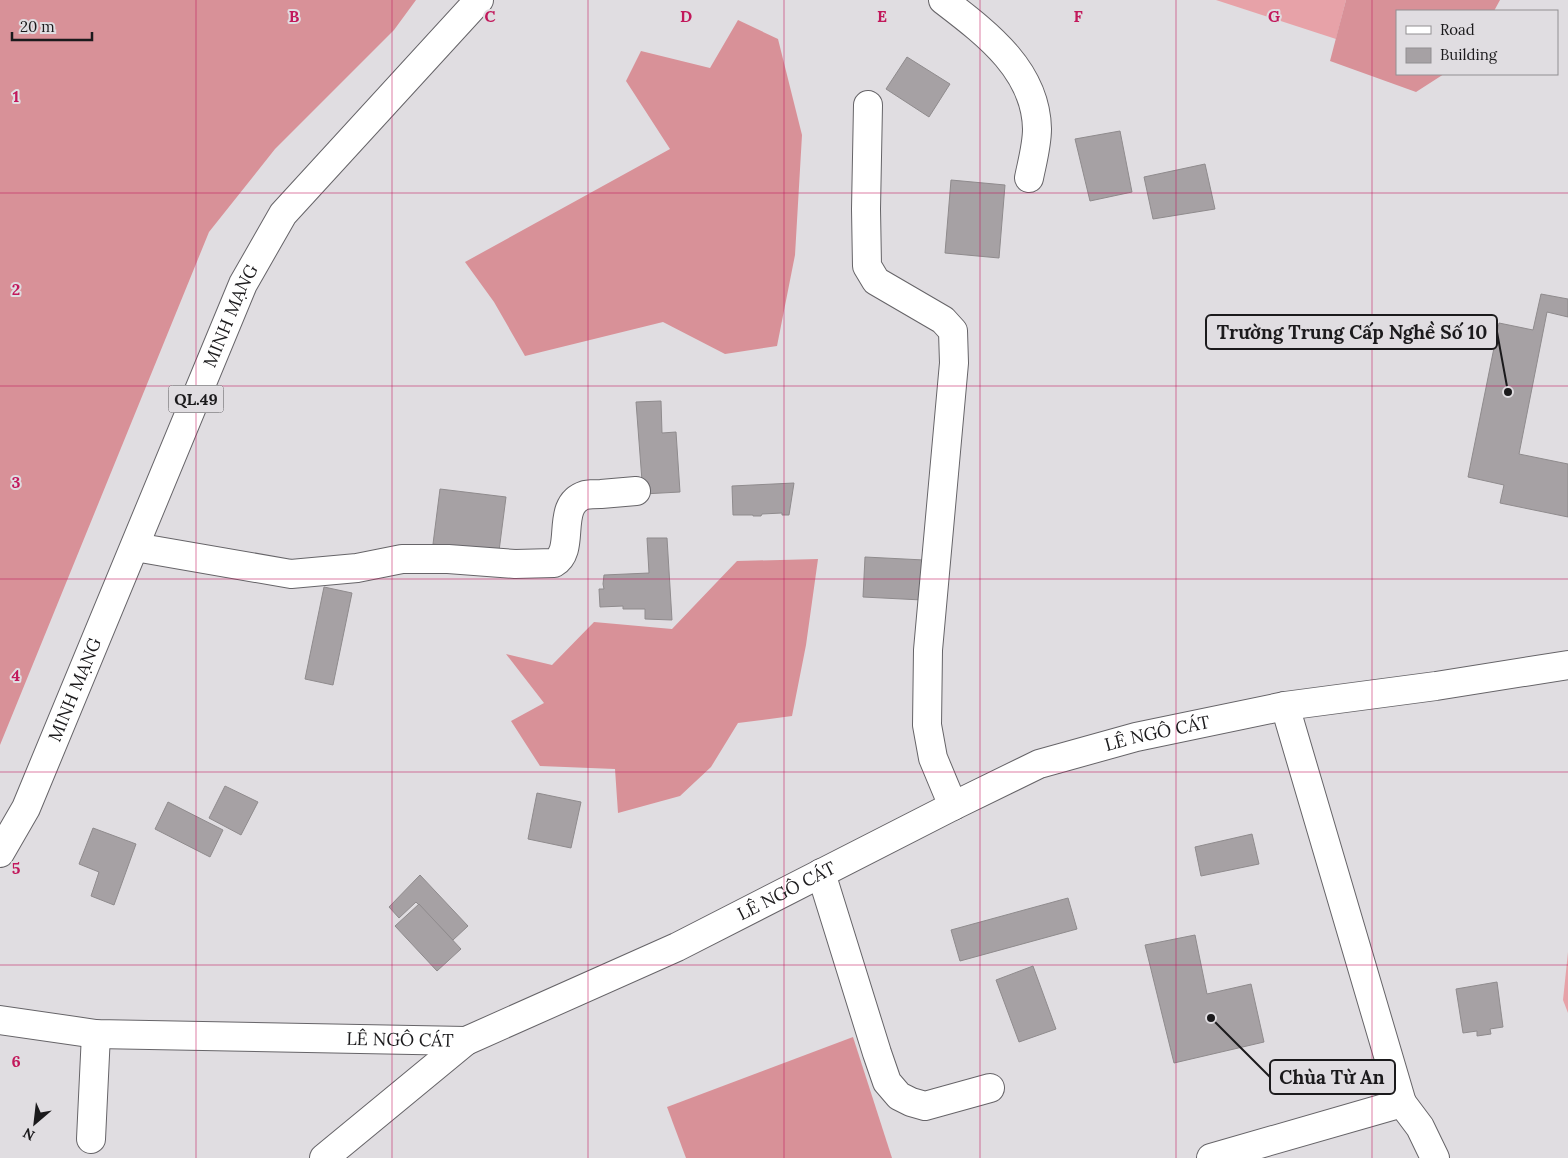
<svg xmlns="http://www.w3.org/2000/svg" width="1568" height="1158" font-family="Lora,serif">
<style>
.green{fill:#e7a2a8}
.forest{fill:#d89198}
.building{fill:#a6a1a4;stroke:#8f8b8d}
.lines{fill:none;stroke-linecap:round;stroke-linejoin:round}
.minor-casing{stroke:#666468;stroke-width:30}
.highway-casing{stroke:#666468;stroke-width:30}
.minor{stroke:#fff;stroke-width:28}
.highway{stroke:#fff;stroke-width:28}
.grid{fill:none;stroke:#c2185b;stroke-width:1;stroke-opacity:0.55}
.labels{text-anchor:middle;stroke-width:4;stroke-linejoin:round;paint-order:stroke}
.shield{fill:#e0dde1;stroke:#565457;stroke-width:1}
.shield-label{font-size:16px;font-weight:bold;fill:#1b1a1c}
.street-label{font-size:18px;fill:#1b1a1c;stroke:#e0dde1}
.grid-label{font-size:16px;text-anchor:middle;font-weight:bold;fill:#c2185b;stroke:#e0dde1;stroke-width:4;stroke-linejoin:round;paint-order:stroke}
.leader{fill:none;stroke:#1b1a1c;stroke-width:2}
.callout-dot{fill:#1b1a1c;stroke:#e0dde1;stroke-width:2}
.callout{fill:#e0dde1;stroke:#1b1a1c;stroke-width:2}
.callout-label{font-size:19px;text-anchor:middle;font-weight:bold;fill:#1b1a1c}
</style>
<rect width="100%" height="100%" fill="#e0dde1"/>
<g class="green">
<polygon points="1216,0 1346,0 1336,39"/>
<polygon points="1568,952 1568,1013 1563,1000"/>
</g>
<g class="forest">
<polygon points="0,0 416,0 394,30 275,149 209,232 0,745"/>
<polygon points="1346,0 1500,0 1494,11 1397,11 1397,74 1444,74 1416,92 1330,61"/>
<polygon points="738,20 778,39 802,135 795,255 777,346 725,354 663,322 525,356 494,302 465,262 670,149 626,81 641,51 710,68"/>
<polygon points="818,559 806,645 792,716 738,723 711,767 680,796 618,813 615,769 540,766 511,721 544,703 506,654 552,665 594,622 672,629 737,561"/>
<polygon points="853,1037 892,1158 686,1158 667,1107"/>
</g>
<g class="building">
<polygon points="907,57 950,84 929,117 886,89"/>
<polygon points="1120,131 1132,192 1090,201 1075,139"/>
<polygon points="1205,164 1215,209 1153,219 1144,177"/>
<polygon points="951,180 1005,185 999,258 945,253"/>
<polygon points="1541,294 1568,299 1568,317 1547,312 1519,454 1568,464 1568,517 1500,503 1504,485 1468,477 1499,323 1533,330"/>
<polygon points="661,401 662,433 676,432 680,492 643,494 636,402"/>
<polygon points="794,483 789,515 782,515 782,513 762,514 761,516 753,516 753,515 733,515 732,486"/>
<polygon points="440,489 506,497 499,551 433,544"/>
<polygon points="647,538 667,538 672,620 645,619 645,609 623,609 623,606 600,607 599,589 604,589 603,584 604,575 649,573"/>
<polygon points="865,557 924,560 922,600 863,597"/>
<polygon points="324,587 352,593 333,685 305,679"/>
<polygon points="225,786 258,802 241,835 209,818"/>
<polygon points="537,793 581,802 571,848 528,839"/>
<polygon points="168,802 223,830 210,857 155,829"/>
<polygon points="93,828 136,844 114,905 91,896 99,872 79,864"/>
<polygon points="1252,834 1259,864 1201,876 1195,847"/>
<polygon points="420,875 468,926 453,940 416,902 399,918 389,907"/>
<polygon points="1068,898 1077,929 960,961 951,930"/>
<polygon points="419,904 461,949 437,971 395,926"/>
<polygon points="1195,935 1207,994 1251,984 1264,1042 1174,1063 1145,945"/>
<polygon points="1033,966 1056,1029 1019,1042 996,980"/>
<polygon points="1497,982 1503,1027 1490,1029 1491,1034 1477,1036 1477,1031 1463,1033 1456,989"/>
</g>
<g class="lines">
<g class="minor-casing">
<g id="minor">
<path d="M943,0c43,33 93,70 94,129 0,16 -5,34 -8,49"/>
<polyline points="868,105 866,209 867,266 876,281 943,320 953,331 954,363 928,650 927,725 933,758 953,806"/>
<path d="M135,547l156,27 66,-6 45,-9h46l67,5 39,-1c23,-13 0,-58 31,-68 5,-1 11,-1 16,-1 12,-1 24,-2 35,-3"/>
<polyline points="821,873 877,1053 887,1082 899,1096 911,1102 925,1106 990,1088"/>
<path id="s1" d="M0,1020l96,14 370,7 211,-94 276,-141 86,-42 97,-27 149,-31 151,-20 132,-21"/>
<polyline points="1402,1103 1420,1127 1435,1158"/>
<polyline points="91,1139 96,1034"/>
<polyline points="324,1158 466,1041"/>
<polyline points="1211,1158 1402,1103 1285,706"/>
</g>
</g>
<g class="highway-casing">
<g id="highway">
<path id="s2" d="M0,853l26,-45 217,-524 40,-70 196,-214"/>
</g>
</g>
<use href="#minor" class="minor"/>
<use href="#highway" class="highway"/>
</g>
<path class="grid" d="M196,0v1158M392,0v1158M588,0v1158M784,0v1158M980,0v1158M1176,0v1158M1372,0v1158M0,193h1568M0,386h1568M0,579h1568M0,772h1568M0,965h1568"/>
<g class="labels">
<rect class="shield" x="168.5" y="385.5" width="55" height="27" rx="4"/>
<g class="shield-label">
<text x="196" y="405">QL.49</text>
</g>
<g class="street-label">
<text dy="6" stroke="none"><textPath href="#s2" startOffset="585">MINH MẠNG</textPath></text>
<text dy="6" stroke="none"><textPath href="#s2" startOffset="180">MINH MẠNG</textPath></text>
<text dy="6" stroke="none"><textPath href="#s1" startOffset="1226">LÊ NGÔ CÁT</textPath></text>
<text dy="6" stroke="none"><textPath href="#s1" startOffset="821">LÊ NGÔ CÁT</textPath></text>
<text dy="6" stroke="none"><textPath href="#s1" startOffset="401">LÊ NGÔ CÁT</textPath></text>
</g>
</g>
<g class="grid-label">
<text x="294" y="22">B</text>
<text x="490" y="22">C</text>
<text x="686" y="22">D</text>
<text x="882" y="22">E</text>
<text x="1078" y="22">F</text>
<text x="1274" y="22">G</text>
<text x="16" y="102">1</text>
<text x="16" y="295">2</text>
<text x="16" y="488">3</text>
<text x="16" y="681">4</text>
<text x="16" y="874">5</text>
<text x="16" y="1067">6</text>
</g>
<path class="leader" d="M1508 392L1497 332M1211 1018L1270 1077"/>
<g class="callout-dot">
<circle cx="1508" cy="392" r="5"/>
<circle cx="1211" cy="1018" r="5"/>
</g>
<g class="callout">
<rect x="1206" y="315" width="291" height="34" rx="5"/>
<rect x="1270" y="1060" width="125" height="34" rx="5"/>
</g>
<g class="callout-label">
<text x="1352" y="339">Trường Trung Cấp Nghề Số 10</text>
<text x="1332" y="1084">Chùa Từ An</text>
</g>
<rect x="1396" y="10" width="162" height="65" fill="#e0dde1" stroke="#918f92"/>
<rect x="1406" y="26" width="25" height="8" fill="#ffffff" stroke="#918f92"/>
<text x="1440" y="35" font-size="15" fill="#1b1a1c">Road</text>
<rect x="1406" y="48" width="25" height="15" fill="#a6a1a4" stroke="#918f92"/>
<text x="1440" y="60" font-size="15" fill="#1b1a1c">Building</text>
<g transform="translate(35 1123) rotate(208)" stroke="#e0dde1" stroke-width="4" paint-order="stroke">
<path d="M0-4L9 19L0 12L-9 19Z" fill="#1b1a1c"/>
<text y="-8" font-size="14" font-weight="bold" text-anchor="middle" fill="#1b1a1c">N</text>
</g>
<path d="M12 32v8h80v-8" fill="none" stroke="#1b1a1c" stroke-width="2.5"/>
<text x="20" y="32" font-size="15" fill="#1b1a1c" stroke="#e0dde1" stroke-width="4" paint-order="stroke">20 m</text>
</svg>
